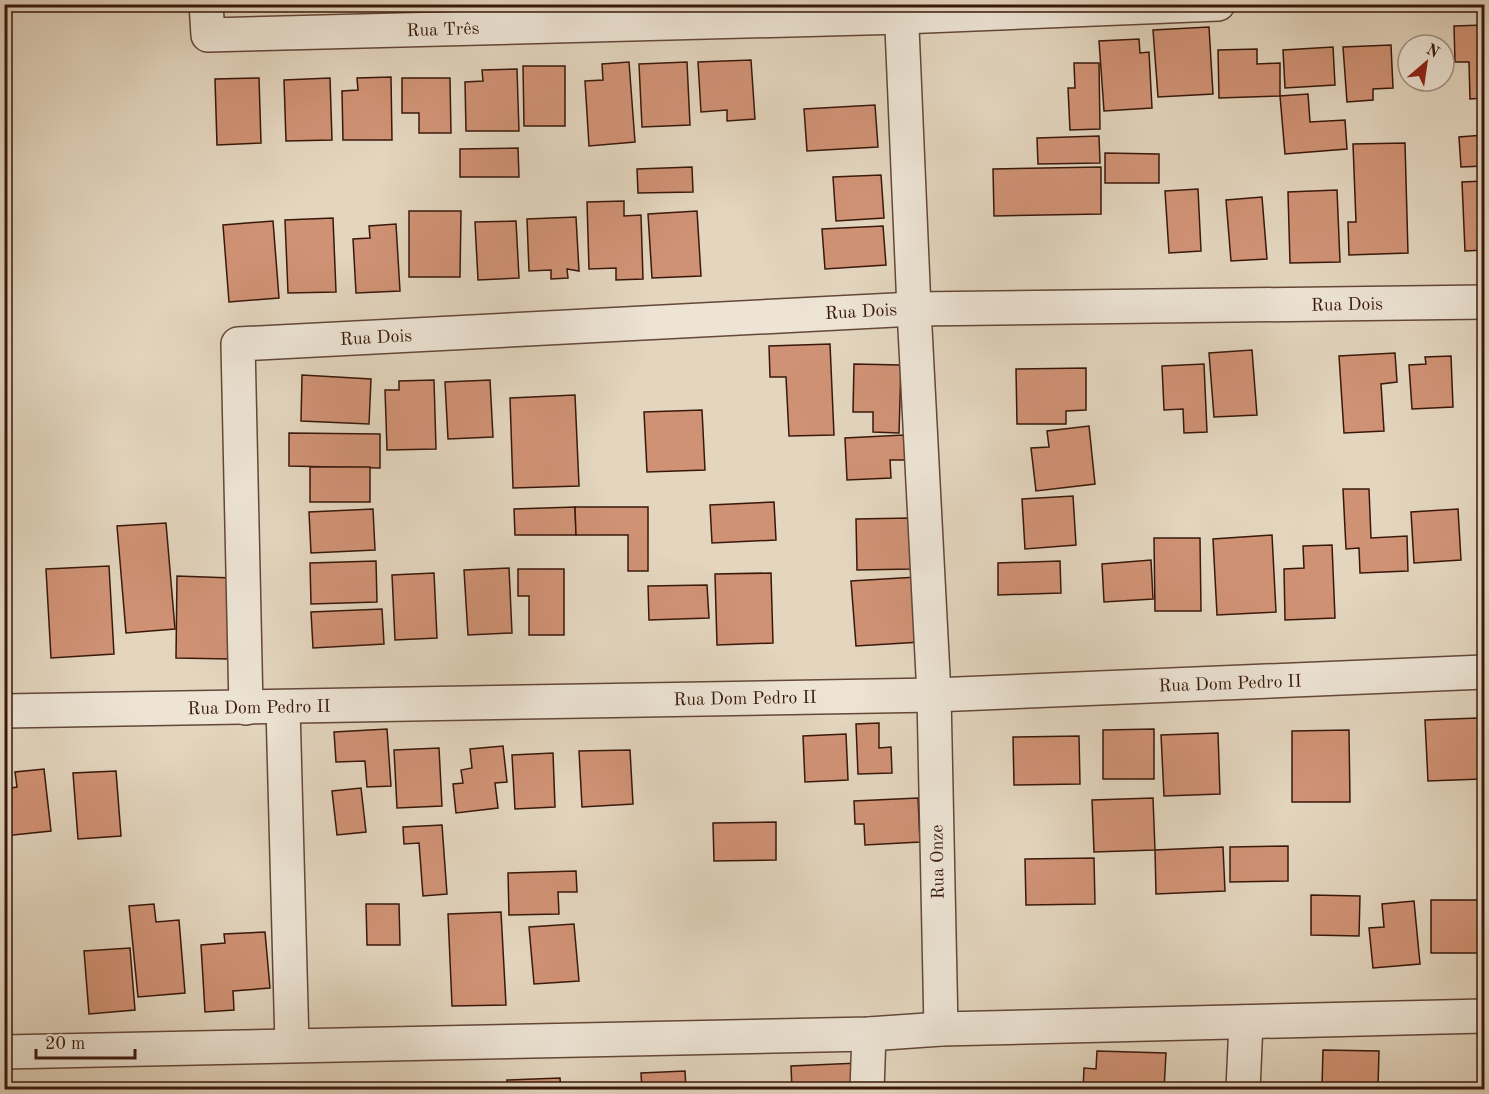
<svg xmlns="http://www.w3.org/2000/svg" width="1489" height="1094" font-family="'Old Standard TT',serif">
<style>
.building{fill:#d09275;stroke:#39180b;stroke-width:1.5}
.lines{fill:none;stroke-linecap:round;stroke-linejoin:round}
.minor-casing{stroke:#644738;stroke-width:36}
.minor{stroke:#ede4d5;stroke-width:33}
.labels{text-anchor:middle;stroke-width:4.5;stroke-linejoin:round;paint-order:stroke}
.street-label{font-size:18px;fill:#39180b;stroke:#ede4d5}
</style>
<rect width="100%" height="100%" fill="#e3d5be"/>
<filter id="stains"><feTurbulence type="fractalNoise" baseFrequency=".00333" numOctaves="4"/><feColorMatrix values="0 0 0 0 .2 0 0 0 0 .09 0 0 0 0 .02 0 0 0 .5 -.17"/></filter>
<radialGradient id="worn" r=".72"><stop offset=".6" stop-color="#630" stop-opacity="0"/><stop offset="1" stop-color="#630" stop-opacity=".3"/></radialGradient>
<g class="building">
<polygon points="1484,25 1484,98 1470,99 1469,62 1455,62 1454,26"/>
<polygon points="1209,27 1213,94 1158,97 1153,30"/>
<polygon points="1139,39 1140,53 1149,52 1152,108 1104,111 1099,41"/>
<polygon points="1391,45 1393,88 1373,89 1373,100 1347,102 1343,47"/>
<polygon points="1333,47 1335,85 1285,88 1283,50"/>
<polygon points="1257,49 1257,64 1280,63 1280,96 1219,98 1218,50"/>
<polygon points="751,60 755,119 727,121 727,110 701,112 698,62"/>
<polygon points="629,62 635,142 589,146 585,81 603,80 602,64"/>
<polygon points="687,62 690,125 642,127 639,64"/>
<polygon points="1074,63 1099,63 1100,129 1070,130 1068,88 1075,88"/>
<polygon points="523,66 565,66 565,126 524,126"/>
<polygon points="517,69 519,131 466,131 465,82 483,81 482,70"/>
<polygon points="391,77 392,140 343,140 342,91 358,90 357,78"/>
<polygon points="259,78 261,143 217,145 215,79"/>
<polygon points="330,78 332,140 286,141 284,80"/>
<polygon points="402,78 450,78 451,133 419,133 419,113 402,113"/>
<polygon points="1308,94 1310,122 1345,120 1347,149 1285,154 1280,96"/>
<polygon points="875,105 878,147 807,151 804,109"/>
<polygon points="1484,135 1484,166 1461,167 1459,137"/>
<polygon points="1099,136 1100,163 1038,164 1037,138"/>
<polygon points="1405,143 1408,253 1349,255 1348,222 1356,222 1353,144"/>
<polygon points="518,148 519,177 460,177 460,149"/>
<polygon points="1105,153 1159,154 1159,183 1105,183"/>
<polygon points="692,167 693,192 638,193 637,169"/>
<polygon points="1101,167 1101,214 994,216 993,169"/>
<polygon points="881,175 884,218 836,221 833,177"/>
<polygon points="1484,181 1484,250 1465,251 1462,182"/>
<polygon points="1198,189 1201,251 1169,253 1165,191"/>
<polygon points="1337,190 1340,262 1290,263 1288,192"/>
<polygon points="1262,197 1267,259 1231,261 1226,200"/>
<polygon points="624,201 624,216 641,215 643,279 616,280 616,268 589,269 587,202"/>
<polygon points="409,211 461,211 460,277 409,277"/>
<polygon points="697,211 701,276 652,278 648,214"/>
<polygon points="576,217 579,271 567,269 568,278 551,279 551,270 529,271 527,219"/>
<polygon points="333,218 336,292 288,293 285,220"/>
<polygon points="273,221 279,298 229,302 223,225"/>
<polygon points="516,221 519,278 478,280 475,222"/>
<polygon points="396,224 400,291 356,293 353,239 370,238 369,226"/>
<polygon points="883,226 886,265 825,269 822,229"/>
<polygon points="830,344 834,435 789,436 786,377 770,377 769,346"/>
<polygon points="1252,350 1257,415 1214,417 1209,353"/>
<polygon points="1395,353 1397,382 1381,384 1384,431 1344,433 1339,356"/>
<polygon points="1451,356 1453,407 1412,409 1409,365 1426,364 1425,357"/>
<polygon points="854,364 901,365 899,433 873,432 873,412 853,412"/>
<polygon points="1204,364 1207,432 1184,433 1183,409 1164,410 1162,366"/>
<polygon points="1086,368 1086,410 1066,411 1066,424 1017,424 1016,369"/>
<polygon points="302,375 371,379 369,424 301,421"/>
<polygon points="434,380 436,449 387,450 385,390 399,390 399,381"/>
<polygon points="490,380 493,437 448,439 445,382"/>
<polygon points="575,395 579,486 513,488 510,398"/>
<polygon points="702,410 705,470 647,472 644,412"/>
<polygon points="1089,426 1095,484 1036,491 1031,448 1049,447 1047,431"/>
<polygon points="289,433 380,434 380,468 289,466"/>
<polygon points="904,435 905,460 890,460 891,478 847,480 845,438"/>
<rect x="310" y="467" width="60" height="35"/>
<polygon points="1343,489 1369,489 1371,538 1407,536 1408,571 1360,573 1359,548 1346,549"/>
<polygon points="1073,496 1076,545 1025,549 1022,499"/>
<polygon points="774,502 776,540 712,543 710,505"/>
<polygon points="575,507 576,535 515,535 514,509"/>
<polygon points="575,507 648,507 648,571 628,571 628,535 576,535"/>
<polygon points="373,509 375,550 311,553 309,512"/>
<polygon points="1458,509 1461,560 1414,563 1411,512"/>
<polygon points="911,518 912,569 857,570 856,519"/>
<polygon points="166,523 175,629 126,633 117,526"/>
<polygon points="1272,535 1276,612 1217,615 1213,539"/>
<polygon points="1154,538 1200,538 1201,611 1155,611"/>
<polygon points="1332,545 1335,618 1285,620 1284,569 1304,568 1303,546"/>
<polygon points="1151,560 1153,599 1104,602 1102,564"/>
<polygon points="1479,560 1484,560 1484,610 1481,610"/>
<polygon points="376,561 377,602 311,604 310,563"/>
<polygon points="1060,561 1061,593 998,595 998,563"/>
<polygon points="109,566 114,654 51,658 46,569"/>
<polygon points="509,568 512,633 468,635 464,570"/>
<polygon points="518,569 564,569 564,635 529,635 529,596 518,596"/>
<polygon points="434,573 437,638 395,640 392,575"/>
<polygon points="771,573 773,643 717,645 715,574"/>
<polygon points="177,576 232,578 231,659 176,658"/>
<polygon points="917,577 921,642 856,646 851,581"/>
<polygon points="707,585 709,618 649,620 648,586"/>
<polygon points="382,609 384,644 313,648 311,612"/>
<polygon points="1478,718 1481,779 1428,781 1425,720"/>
<polygon points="879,723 879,748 891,747 892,773 858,774 856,724"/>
<polygon points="387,729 391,786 367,787 365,761 336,762 334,732"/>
<polygon points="1154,729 1154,779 1103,779 1103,730"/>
<polygon points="1349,730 1350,802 1292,802 1292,731"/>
<polygon points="1218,733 1220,794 1164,796 1161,735"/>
<polygon points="846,734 848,780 805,782 803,736"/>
<polygon points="1079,736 1080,784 1014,785 1013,737"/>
<polygon points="503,746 507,782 495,783 498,808 456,813 453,784 463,783 461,770 472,768 470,749"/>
<polygon points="439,748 442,806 397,808 394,750"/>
<polygon points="630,750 633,804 582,807 579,751"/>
<polygon points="553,753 555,807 515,809 512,755"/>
<polygon points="44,769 51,831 4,836 4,789 17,787 15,772"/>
<polygon points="116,771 121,836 78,839 73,773"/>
<polygon points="361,788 366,832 337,835 332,791"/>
<polygon points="918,798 920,842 865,845 864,824 855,824 854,801"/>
<polygon points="1153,798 1155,850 1094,852 1092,800"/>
<polygon points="776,822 776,860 714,861 713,823"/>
<polygon points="442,825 447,894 423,896 419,843 404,844 403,827"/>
<polygon points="1288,846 1288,881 1230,882 1230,847"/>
<polygon points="1223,847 1225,891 1156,894 1155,850"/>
<polygon points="1094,858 1095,904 1026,905 1025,859"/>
<polygon points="576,871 577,892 558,892 559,914 509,915 508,873"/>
<polygon points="1311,895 1360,896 1359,936 1311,935"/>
<rect x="1431" y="900" width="53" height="53"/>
<polygon points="1414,901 1420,964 1373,968 1369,928 1384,927 1382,904"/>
<polygon points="154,904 156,922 179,920 185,993 138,997 129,906"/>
<polygon points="366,904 399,904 400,945 367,945"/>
<polygon points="501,912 506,1005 452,1006 448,914"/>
<polygon points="574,924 579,981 534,984 529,927"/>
<polygon points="265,932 270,988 233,991 234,1010 205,1012 201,945 225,943 224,934"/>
<polygon points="130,948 135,1010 89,1014 84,951"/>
<polygon points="1323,1050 1379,1051 1378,1088 1322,1086"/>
<polygon points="1097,1051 1166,1053 1164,1090 1083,1090 1084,1068 1096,1069"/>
<polygon points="859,1063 860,1090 792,1090 791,1066"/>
<polygon points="685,1071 686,1090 642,1090 641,1073"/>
<polygon points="560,1078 561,1090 508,1090 507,1080"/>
</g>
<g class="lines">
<g class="minor-casing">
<g id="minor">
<polyline points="206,4 208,35 902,17 1218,4"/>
<polyline points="901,4 914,309 934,695 941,1029"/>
<polyline points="283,707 292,1045"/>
<polyline points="246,708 238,344 914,309 1484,302"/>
<polyline points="4,711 934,695 1484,672"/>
<polyline points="4,1052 869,1034 941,1029 1484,1016"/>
<polyline points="867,1090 869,1034"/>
<polyline points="1243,1090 1246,1022"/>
</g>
</g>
<use href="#minor" class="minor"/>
</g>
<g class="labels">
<g class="street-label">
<text transform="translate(443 29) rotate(-2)" y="6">Rua Três</text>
<text transform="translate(1347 304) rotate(-1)" y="6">Rua Dois</text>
<text transform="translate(861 311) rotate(-3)" y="6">Rua Dois</text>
<text transform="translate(376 337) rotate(-3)" y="6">Rua Dois</text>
<text transform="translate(1230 683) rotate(-2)" y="6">Rua Dom Pedro II</text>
<text transform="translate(745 698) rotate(-1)" y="6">Rua Dom Pedro II</text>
<text transform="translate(259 707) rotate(-1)" y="6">Rua Dom Pedro II</text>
<text transform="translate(937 862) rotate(-91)" y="6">Rua Onze</text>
</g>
</g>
<rect width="1489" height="1094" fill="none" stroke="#e3d5be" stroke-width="24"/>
<rect x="6" y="6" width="1477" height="1082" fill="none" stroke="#39180b" stroke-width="3"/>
<rect x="12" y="12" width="1465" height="1070" fill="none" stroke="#39180b" stroke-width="1.5"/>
<g transform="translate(1426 63) rotate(29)"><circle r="28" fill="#ede4d5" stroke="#a59284" stroke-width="1.5"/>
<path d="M0-4.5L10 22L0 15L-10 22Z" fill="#8f2418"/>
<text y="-9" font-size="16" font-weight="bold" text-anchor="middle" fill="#39180b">N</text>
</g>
<path d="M36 1049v9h99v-9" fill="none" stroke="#39180b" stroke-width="3"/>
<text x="45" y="1049" font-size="18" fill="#39180b" stroke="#ede4d5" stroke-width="4.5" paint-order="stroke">20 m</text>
<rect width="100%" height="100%" filter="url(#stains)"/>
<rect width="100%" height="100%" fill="url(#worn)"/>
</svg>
